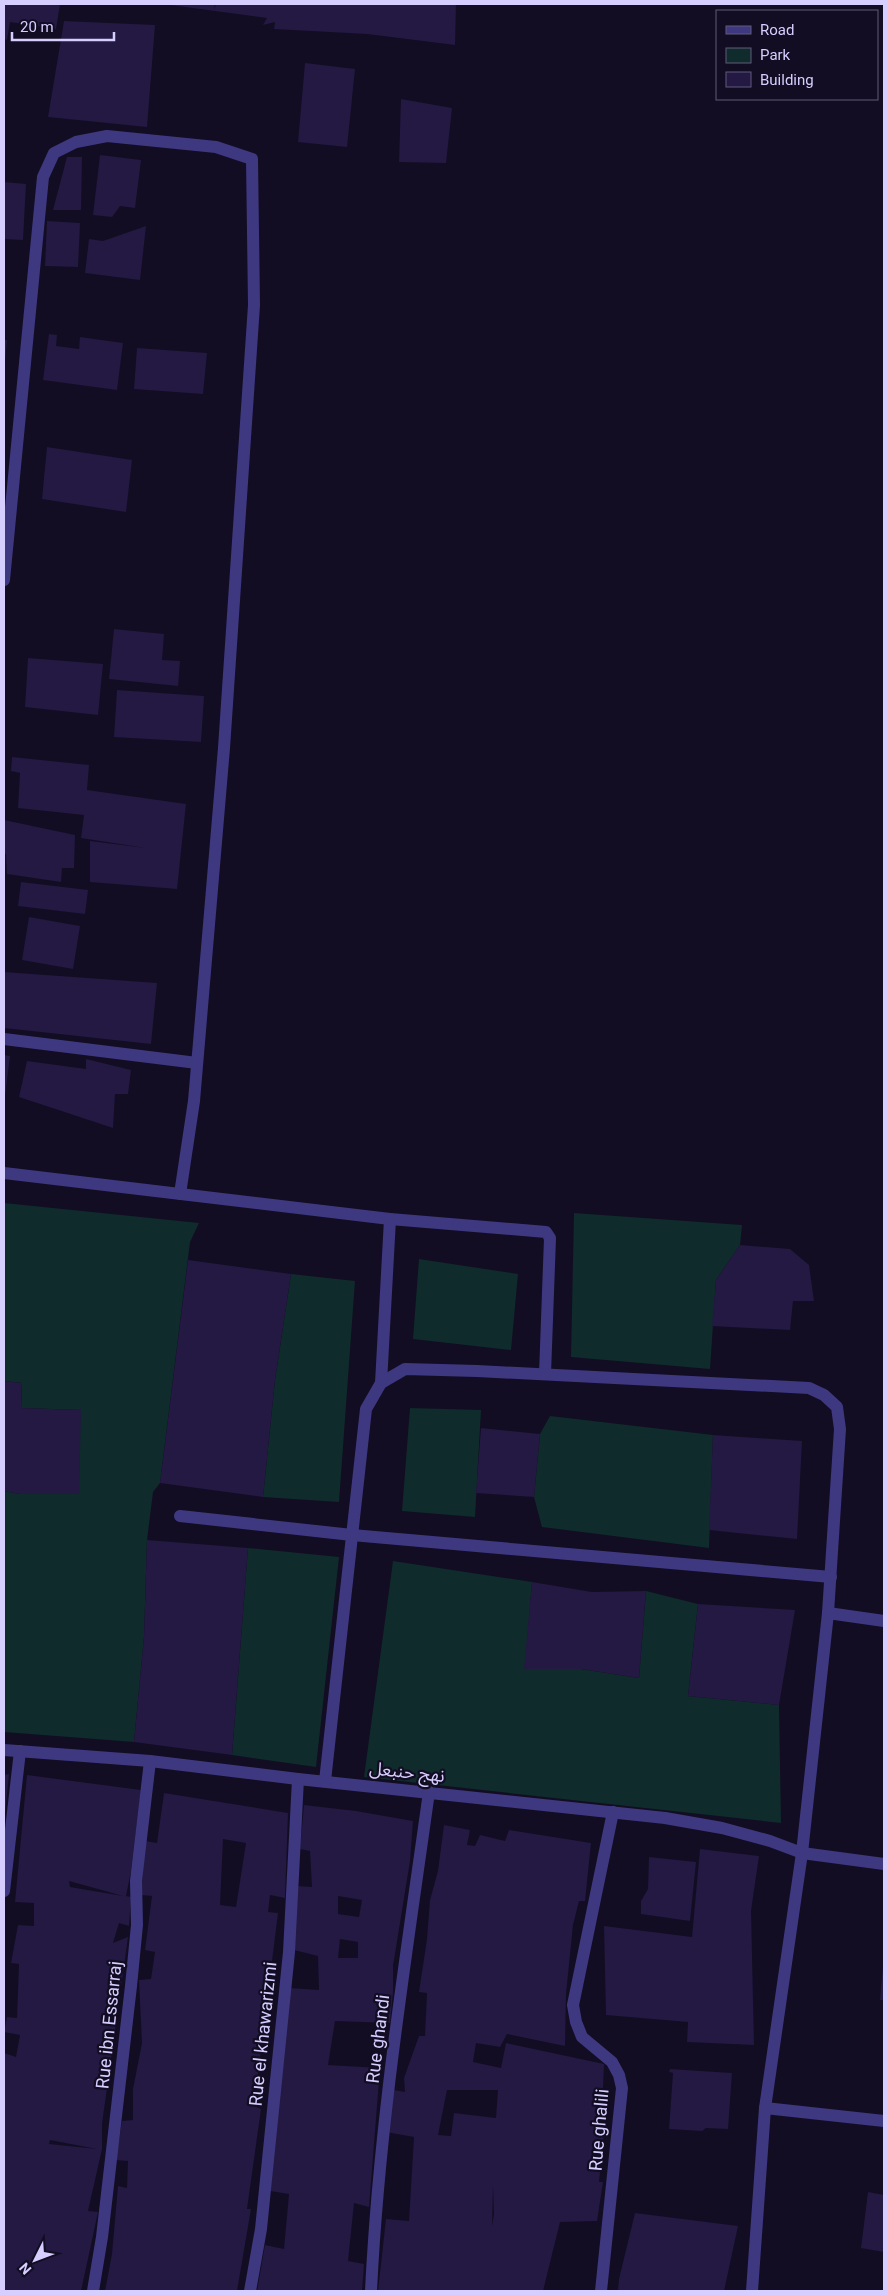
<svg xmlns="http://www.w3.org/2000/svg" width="888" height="2295" font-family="Roboto,'Noto Sans Arabic',sans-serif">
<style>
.green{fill:#102b2b}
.building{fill:#231942;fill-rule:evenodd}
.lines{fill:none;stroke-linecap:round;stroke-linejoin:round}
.minor{stroke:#3e3881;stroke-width:12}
.labels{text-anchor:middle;stroke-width:4.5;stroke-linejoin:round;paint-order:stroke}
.street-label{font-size:18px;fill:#d6ceff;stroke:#120d22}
</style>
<rect width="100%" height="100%" fill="#120d22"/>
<g class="green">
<polygon points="4,1203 199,1223 190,1242 160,1483 153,1492 147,1540 144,1637 134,1742 4,1732 4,1491 20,1494 81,1410 21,1408 22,1383 4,1381"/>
<polygon points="574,1213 742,1225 740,1245 716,1280 710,1369 571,1357"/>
<polygon points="419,1259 518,1274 511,1350 413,1339"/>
<polygon points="291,1274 355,1281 339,1502 263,1497 275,1380"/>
<polygon points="410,1408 481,1410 475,1517 402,1511"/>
<polygon points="550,1416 713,1435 709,1548 542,1527 534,1497 540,1434"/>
<polygon points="248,1548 339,1557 316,1767 232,1755"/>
<polygon points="393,1561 532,1582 525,1669 581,1669 639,1678 646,1591 698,1604 688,1696 779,1705 781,1823 364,1777"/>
</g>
<g class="building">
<polygon points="4,4 60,4 56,29 10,22 7,40 4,39"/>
<polygon points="163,4 215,4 214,10 216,4 456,4 455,45 367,34 274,29 275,22 263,25 267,18"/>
<polygon points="64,21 155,25 147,127 48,117"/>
<polygon points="305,63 355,69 347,147 298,142"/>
<polygon points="401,99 452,108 446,163 399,162"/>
<polygon points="100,155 141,160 135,208 120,206 112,217 93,215"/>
<polygon points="67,157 82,157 81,210 53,210"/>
<polygon points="4,182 26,184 23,240 4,239"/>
<polygon points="47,221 80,223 78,267 45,266"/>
<polygon points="146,226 140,280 85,273 89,239 103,241"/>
<polygon points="49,334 57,335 56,346 79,349 80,337 123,343 117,390 43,380"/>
<polygon points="4,340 7,340 5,361 4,361"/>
<polygon points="137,348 207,353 203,394 134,389"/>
<polygon points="47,447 132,460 126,512 42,499"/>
<polygon points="114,629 164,634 162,660 180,661 178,686 109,679"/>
<polygon points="28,658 103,664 98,715 25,707"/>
<polygon points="117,690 204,696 201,742 114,737"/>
<polygon points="12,757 89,765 87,790 186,804 177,889 90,882 90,841 146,848 81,838 84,815 18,808 20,773 11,771"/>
<polygon points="4,820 75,835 74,868 62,868 61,882 7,874 6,854 4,853"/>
<polygon points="21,882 88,890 85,914 18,906"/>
<polygon points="29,917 80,926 73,969 22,960"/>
<polygon points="4,972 157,983 151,1044 4,1028"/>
<polygon points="4,1055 10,1056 5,1096 4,1096"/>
<polygon points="86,1059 131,1070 128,1094 115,1094 113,1128 19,1097 27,1061 86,1069"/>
<polygon points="740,1245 790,1249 809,1265 814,1301 793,1301 790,1330 712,1326 716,1280"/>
<polygon points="188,1260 291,1274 275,1380 263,1497 160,1483"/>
<polygon points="4,1381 22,1383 21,1408 81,1410 79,1494 20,1494 4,1491"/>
<polygon points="481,1428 540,1434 534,1497 476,1493"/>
<polygon points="713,1435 802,1441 797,1539 709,1530"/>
<polygon points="147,1540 248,1548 232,1755 134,1742 144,1637"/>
<polygon points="532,1582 592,1592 646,1591 639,1678 581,1669 524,1669"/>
<polygon points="698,1604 795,1610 779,1705 688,1696"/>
<polygon points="9,1774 5,1814 4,1814 4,1775"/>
<path d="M27,1775l114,15 -10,81 -5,25 5,1 -2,29 -10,-3 -6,20 15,-6 -26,187v25l-14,62 10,1 -17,79h-77v-238l12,4 4,-22 -16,-3 3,-15 10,1 2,-54 -8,-1 7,-38 16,1v-23l-19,-1zM69,1881l54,15 -53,-9zM50,2140l47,9 -48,-5z"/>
<path d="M164,1793l124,20 -3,85 -15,-3 -2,17 10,1 -24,193 7,3 -14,100h4l-14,82h-132l7,-37 6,-68 9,2 1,-27 -12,-1 6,-39 11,-1v-31l9,-46 -3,-63 12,-1 4,-27 -10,-2 7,-54 -11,-1 4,-54 12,2zM223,1839l23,4 -10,64 -16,-2z"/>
<path d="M304,1805l52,6 57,10 -3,40 -17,105v26l-3,31 -55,-2 -7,44 52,3 -11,139 -15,-4 -6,58 16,3 -2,27h-105l8,-46 19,4 5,-55 -19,-3 20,-203 29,2 -1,-34 -24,-6 3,-64 15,1 -2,-36 -10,-2zM338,1896l24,4 -3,17 -21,-3zM340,1939l18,3v16h-20z"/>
<path d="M444,1825l26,5 -3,15 8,1 5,-11 25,6 4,-11 82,13 -6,58h-6l-6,24 -7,69 -1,52 -58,-12 -7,13 -24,-4 -3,19 28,6 5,-25 98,21 -2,47 4,1 -7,70h4l-6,39 -37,1 -17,69h-165l8,-72 23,2 5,-84 -28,-5 8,-42 11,2 -1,-14 15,-42h6l2,-43 -8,-1 8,-53 3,-39 8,-29zM447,2090h51l-2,28 -42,-5 -3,23 -13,-1zM493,2186l1,28 -2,12z"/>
<polygon points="700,1849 759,1856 751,1911 754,2045 687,2042 688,2022 606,2015 604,1926 692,1937"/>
<polygon points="649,1857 696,1862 690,1921 641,1914 641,1901 648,1889"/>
<polygon points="883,1966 884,2000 880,2000"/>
<polygon points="670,2069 732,2073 728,2129 706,2128 702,2131 669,2129 673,2073 669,2072"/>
<polygon points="868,2192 884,2195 884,2252 861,2248"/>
<polygon points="635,2213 738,2226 724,2291 618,2291 619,2279"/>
</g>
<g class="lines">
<g class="minor">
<polyline points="4,580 43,177 54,153 76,142 107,136 216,147 252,159 254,305 224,748 194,1101 180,1194"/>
<polyline points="4,1039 197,1063"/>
<polyline points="4,1173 390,1219 546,1232 550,1238 545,1374"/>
<polyline points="381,1383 390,1219"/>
<polyline points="180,1516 352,1535 831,1577"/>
<polyline points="4,1750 150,1761 298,1779 665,1818 722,1828 770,1841 802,1853 884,1864"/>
<polyline points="325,1781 366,1409 381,1383 405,1369 477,1371 809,1388 824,1395 837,1407 840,1429 828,1613"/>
<polyline points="4,1891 20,1751"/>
<polyline points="765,2108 884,2121"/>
<polyline points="93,2291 102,2237 131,1986 137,1925 136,1881 150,1761"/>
<polyline points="250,2291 261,2229 289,1952 298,1779"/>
<path d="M371,2291c8,-167 35,-334 58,-499"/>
<polyline points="601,2291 622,2088 619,2075 612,2062 582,2037 576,2022 573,2005 613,1812"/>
<polyline points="752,2291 765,2108 802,1853 828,1613 884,1621"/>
</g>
</g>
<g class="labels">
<g class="street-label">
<text transform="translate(407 1772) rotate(6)" y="6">نهج حنبعل</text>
<text transform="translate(109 2025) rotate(-84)" y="6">Rue ibn Essarraj</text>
<text transform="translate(263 2034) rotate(-84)" y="6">Rue el khawarizmi</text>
<text transform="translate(378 2039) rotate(-83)" y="6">Rue ghandi</text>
<text transform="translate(599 2130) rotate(-85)" y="6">Rue ghalili</text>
</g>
</g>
<rect width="888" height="2295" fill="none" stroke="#d6ceff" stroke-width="10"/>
<rect x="716" y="10" width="162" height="90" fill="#120d22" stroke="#605a7a"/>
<rect x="726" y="26" width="25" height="8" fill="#3e3881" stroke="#605a7a"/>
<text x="760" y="35" font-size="15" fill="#d6ceff">Road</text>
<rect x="726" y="48" width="25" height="15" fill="#102b2b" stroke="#605a7a"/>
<text x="760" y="60" font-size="15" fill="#d6ceff">Park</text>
<rect x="726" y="72" width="25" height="15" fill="#231942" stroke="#605a7a"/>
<text x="760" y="85" font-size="15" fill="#d6ceff">Building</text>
<g transform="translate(35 2260) rotate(228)" stroke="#120d22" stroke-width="4" paint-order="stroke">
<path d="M0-4L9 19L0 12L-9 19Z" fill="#d6ceff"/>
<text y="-8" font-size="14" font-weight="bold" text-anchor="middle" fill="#d6ceff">N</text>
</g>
<path d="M12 32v8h102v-8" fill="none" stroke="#d6ceff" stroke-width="2.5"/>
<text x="20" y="32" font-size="15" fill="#d6ceff" stroke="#120d22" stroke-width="4" paint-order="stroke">20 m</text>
</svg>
